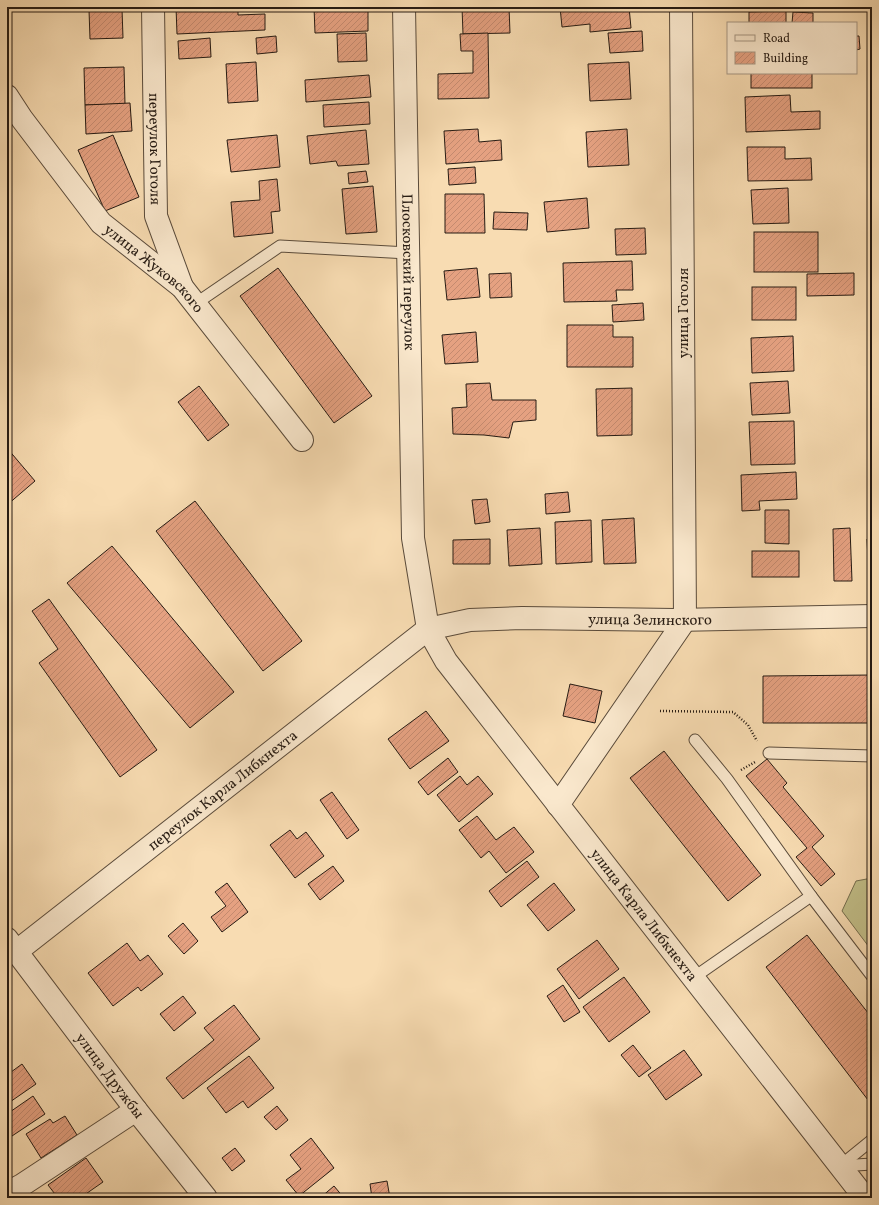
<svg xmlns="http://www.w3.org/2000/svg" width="879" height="1205" font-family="Vollkorn,serif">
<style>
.garden{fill:#c2bf89;stroke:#746d4e}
.building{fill:url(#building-hatch);stroke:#261b13}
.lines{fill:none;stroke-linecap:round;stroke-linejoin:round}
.service-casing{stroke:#5a4b3b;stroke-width:13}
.minor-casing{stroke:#5a4b3b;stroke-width:24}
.path{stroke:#261b13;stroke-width:2.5;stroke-dasharray:1 2;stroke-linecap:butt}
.service{stroke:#fae8cd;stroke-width:11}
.minor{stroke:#fae8cd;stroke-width:22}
.labels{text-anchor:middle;stroke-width:3;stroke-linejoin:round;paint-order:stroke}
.street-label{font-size:15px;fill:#261b13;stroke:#fae8cd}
</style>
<defs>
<pattern id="building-hatch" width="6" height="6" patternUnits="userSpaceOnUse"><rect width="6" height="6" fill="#e5a181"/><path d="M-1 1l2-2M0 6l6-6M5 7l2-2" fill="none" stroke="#c48a6f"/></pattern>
</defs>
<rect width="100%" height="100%" fill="#f8dcb2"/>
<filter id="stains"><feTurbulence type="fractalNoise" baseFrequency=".005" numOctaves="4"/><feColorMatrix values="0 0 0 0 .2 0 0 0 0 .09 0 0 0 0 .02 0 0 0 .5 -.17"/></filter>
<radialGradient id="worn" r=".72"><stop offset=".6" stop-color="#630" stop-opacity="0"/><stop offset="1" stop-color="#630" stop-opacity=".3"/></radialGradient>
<polygon class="garden" points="872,878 872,951 842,911 856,881"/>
<g class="building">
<polygon points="176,7 238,7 238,15 265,14 265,30 177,34"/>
<polygon points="314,7 368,7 368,31 315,33"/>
<polygon points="462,7 509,7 510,33 463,34"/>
<polygon points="560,7 629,7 631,28 590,32 590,24 562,27"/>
<polygon points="122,9 123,38 90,39 89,10"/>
<polygon points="786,11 786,23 749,23 749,12"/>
<polygon points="793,12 813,13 813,23 792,23"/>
<polygon points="642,31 643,51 610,53 608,33"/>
<polygon points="366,33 367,61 338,62 337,34"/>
<polygon points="488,33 489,98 438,99 438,74 473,73 473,51 461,51 460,34"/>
<polygon points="276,36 277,52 257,54 256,38"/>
<polygon points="856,36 859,36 860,49 856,50"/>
<polygon points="210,38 211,57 179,59 178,41"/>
<polygon points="256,62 258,101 228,103 226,64"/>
<polygon points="629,62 631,99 590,101 588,64"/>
<polygon points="124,67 125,104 85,105 84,68"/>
<rect x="751" y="73" width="61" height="15"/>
<polygon points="369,75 371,97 306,102 305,80"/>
<polygon points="790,95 791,112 820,111 820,129 746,132 745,97"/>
<polygon points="369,102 370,124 324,127 323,105"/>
<polygon points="130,103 132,131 86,134 85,105"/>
<polygon points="478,129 479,142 501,140 502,160 446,164 444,131"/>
<polygon points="627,129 629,165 588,167 586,132"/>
<polygon points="366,130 369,164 338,166 336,161 310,164 307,136"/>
<polygon points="113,135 139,197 105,211 78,150"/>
<polygon points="277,135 280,167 231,172 227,140"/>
<polygon points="747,147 785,147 785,159 811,158 812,180 748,181"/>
<polygon points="475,167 476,183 449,185 448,169"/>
<polygon points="366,171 368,182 349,184 348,173"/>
<polygon points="277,179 280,211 271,212 273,233 234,237 231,202 260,200 259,181"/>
<polygon points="373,186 377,232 346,234 342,189"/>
<polygon points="788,188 789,223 753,224 751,190"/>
<polygon points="445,194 484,194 485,233 445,233"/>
<polygon points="587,198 589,228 547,232 544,202"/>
<polygon points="494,212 528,213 527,230 493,229"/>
<polygon points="645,228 646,254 616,255 615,229"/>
<rect x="754" y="232" width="64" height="40"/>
<polygon points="632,261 633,290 616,290 617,301 564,302 563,263"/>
<polygon points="278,268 372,396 334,423 240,296"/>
<polygon points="477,268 480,297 447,300 444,271"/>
<polygon points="511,273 512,297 490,298 489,274"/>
<polygon points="854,273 854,295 807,296 807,274"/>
<rect x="752" y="287" width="44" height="33"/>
<polygon points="643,303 644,320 613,322 612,305"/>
<polygon points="567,325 613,325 613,337 633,337 633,367 567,367"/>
<polygon points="476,332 478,362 445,364 442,335"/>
<polygon points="793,336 794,371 752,373 751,338"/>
<polygon points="788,381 790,413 752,415 750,383"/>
<polygon points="490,383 492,400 536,400 536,420 513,422 509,438 484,435 453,434 452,408 467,407 466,384"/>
<polygon points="199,386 229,425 208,441 178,402"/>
<polygon points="632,388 632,435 597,436 596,389"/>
<polygon points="794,421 795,464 751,465 749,422"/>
<polygon points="7,448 35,481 7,505"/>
<polygon points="796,472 797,499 759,501 760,510 742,511 741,475"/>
<polygon points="568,492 570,512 546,514 545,494"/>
<polygon points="487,499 490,522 475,524 472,500"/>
<polygon points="195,501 302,641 263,671 156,531"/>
<polygon points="765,510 789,510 789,544 765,543"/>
<polygon points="634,518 636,563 604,564 602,520"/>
<polygon points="591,520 592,562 556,564 555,522"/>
<polygon points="540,528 542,564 509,566 507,530"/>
<polygon points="850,528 852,581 834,581 833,529"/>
<polygon points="872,538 872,583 869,583 867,539"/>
<polygon points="490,539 490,564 453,564 453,540"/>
<polygon points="112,546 234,692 190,728 67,583"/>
<rect x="752" y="551" width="47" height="26"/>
<polygon points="49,599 157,750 120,777 39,663 58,649 32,611"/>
<polygon points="872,675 872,723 763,723 763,676"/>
<polygon points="570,684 602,691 595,723 563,716"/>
<polygon points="426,711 449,741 410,769 388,739"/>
<polygon points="664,751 761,875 728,901 630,778"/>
<polygon points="448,758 458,772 428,795 418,782"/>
<polygon points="767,759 787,783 783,787 824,836 812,847 835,874 821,886 796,857 807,848 746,776"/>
<polygon points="460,776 467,785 478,776 493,794 459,822 437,795"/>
<polygon points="332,792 359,830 347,839 320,800"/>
<polygon points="477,816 496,840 514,827 534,852 506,873 489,851 481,858 459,830"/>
<polygon points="290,830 297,839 306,832 324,856 295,878 270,845"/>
<polygon points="527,861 539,877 501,907 489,891"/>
<polygon points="333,866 344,881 320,900 308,884"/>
<polygon points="227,883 248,912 222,932 211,917 226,906 215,892"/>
<polygon points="554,883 575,910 548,931 527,905"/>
<polygon points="183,923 198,941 184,954 168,936"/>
<polygon points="807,935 872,1018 872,1097 868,1100 766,967"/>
<polygon points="597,940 619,969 579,999 557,969"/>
<polygon points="127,943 140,961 148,955 163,974 141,991 138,987 113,1006 88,973"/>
<polygon points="624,977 650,1012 609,1042 583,1007"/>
<polygon points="563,985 580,1012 564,1022 547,996"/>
<polygon points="183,996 196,1013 174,1031 160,1014"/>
<polygon points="234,1005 260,1039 183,1099 166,1078 214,1040 204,1028"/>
<polygon points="633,1045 651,1068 639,1077 621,1055"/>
<polygon points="684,1050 702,1075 666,1100 648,1075"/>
<polygon points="249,1056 274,1088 248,1108 243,1101 226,1113 207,1088"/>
<polygon points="22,1064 36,1084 7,1104 7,1075"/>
<polygon points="33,1096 45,1114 9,1138 7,1134 7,1114"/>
<polygon points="277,1106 288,1120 276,1130 264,1117"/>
<polygon points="65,1116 77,1135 41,1158 26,1134 50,1119 53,1123"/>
<polygon points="311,1138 334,1168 299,1196 286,1180 301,1169 290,1155"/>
<polygon points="235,1148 245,1161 232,1171 222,1158"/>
<polygon points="86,1158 103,1182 80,1198 58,1198 48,1185"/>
<polygon points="387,1181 390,1198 372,1198 370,1184"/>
<polygon points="334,1186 344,1198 320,1198"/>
<polygon points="116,1194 119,1198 109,1198"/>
</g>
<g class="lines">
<g class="service-casing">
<g id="service">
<polyline points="195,304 280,246 408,253"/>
<polyline points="695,740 727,779 811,896"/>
<polyline points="769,753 872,756"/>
<polyline points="693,978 811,896 872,976"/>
<polyline points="840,1166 872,1140"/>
<polyline points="840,1166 872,1164"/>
</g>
</g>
<g class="minor-casing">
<g id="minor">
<path id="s1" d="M153,7l3,209 26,71"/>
<path id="s2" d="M404,7l9,531 15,91 18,32 419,537"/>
<path id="s3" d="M7,96l15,23 79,104 81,64 120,153"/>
<polyline points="558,805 685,620 681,7"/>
<path id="s4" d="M7,939l129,171 70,88"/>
<path id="s5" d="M17,951l411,-322 42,-9 52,-2 153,2 197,-4"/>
<polyline points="7,1193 22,1185 136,1110"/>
</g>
</g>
<g class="path">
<polyline points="660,711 733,712 748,725 757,741"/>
<polyline points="741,770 755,762"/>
</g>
<use href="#service" class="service"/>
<use href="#minor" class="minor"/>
</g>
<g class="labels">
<g class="street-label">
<text dy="5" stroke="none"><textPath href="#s1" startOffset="142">переулок Гоголя</textPath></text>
<text dy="5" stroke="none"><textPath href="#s3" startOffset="228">улица Жуковского</textPath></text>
<text dy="5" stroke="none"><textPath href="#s2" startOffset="265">Плосковский переулок</textPath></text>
<text transform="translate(683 313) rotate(-90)" y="5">улица Гоголя</text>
<text dy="5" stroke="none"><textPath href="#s5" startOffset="745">улица Зелинского</textPath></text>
<text dy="5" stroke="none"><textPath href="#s5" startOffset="261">переулок Карла Либкнехта</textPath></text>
<text dy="5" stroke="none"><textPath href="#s2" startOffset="982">улица Карла Либкнехта</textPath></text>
<text dy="5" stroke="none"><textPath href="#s4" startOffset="171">улица Дружбы</textPath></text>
</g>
</g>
<rect width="879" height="1205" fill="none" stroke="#f8dcb2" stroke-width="24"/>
<rect x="8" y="8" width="863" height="1189" fill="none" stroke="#261b13" stroke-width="2"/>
<rect x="12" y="12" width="855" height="1181" fill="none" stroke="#261b13"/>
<rect x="727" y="22" width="130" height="52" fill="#fae8cd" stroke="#a59683"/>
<rect x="735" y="35" width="20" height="6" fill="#fae8cd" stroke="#a59683"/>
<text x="763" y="42" font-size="12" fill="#261b13">Road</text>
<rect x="735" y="52" width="20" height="12" fill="url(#building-hatch)" stroke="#a59683"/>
<text x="763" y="62" font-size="12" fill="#261b13">Building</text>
<rect width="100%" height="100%" filter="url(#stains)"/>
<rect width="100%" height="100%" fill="url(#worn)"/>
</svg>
